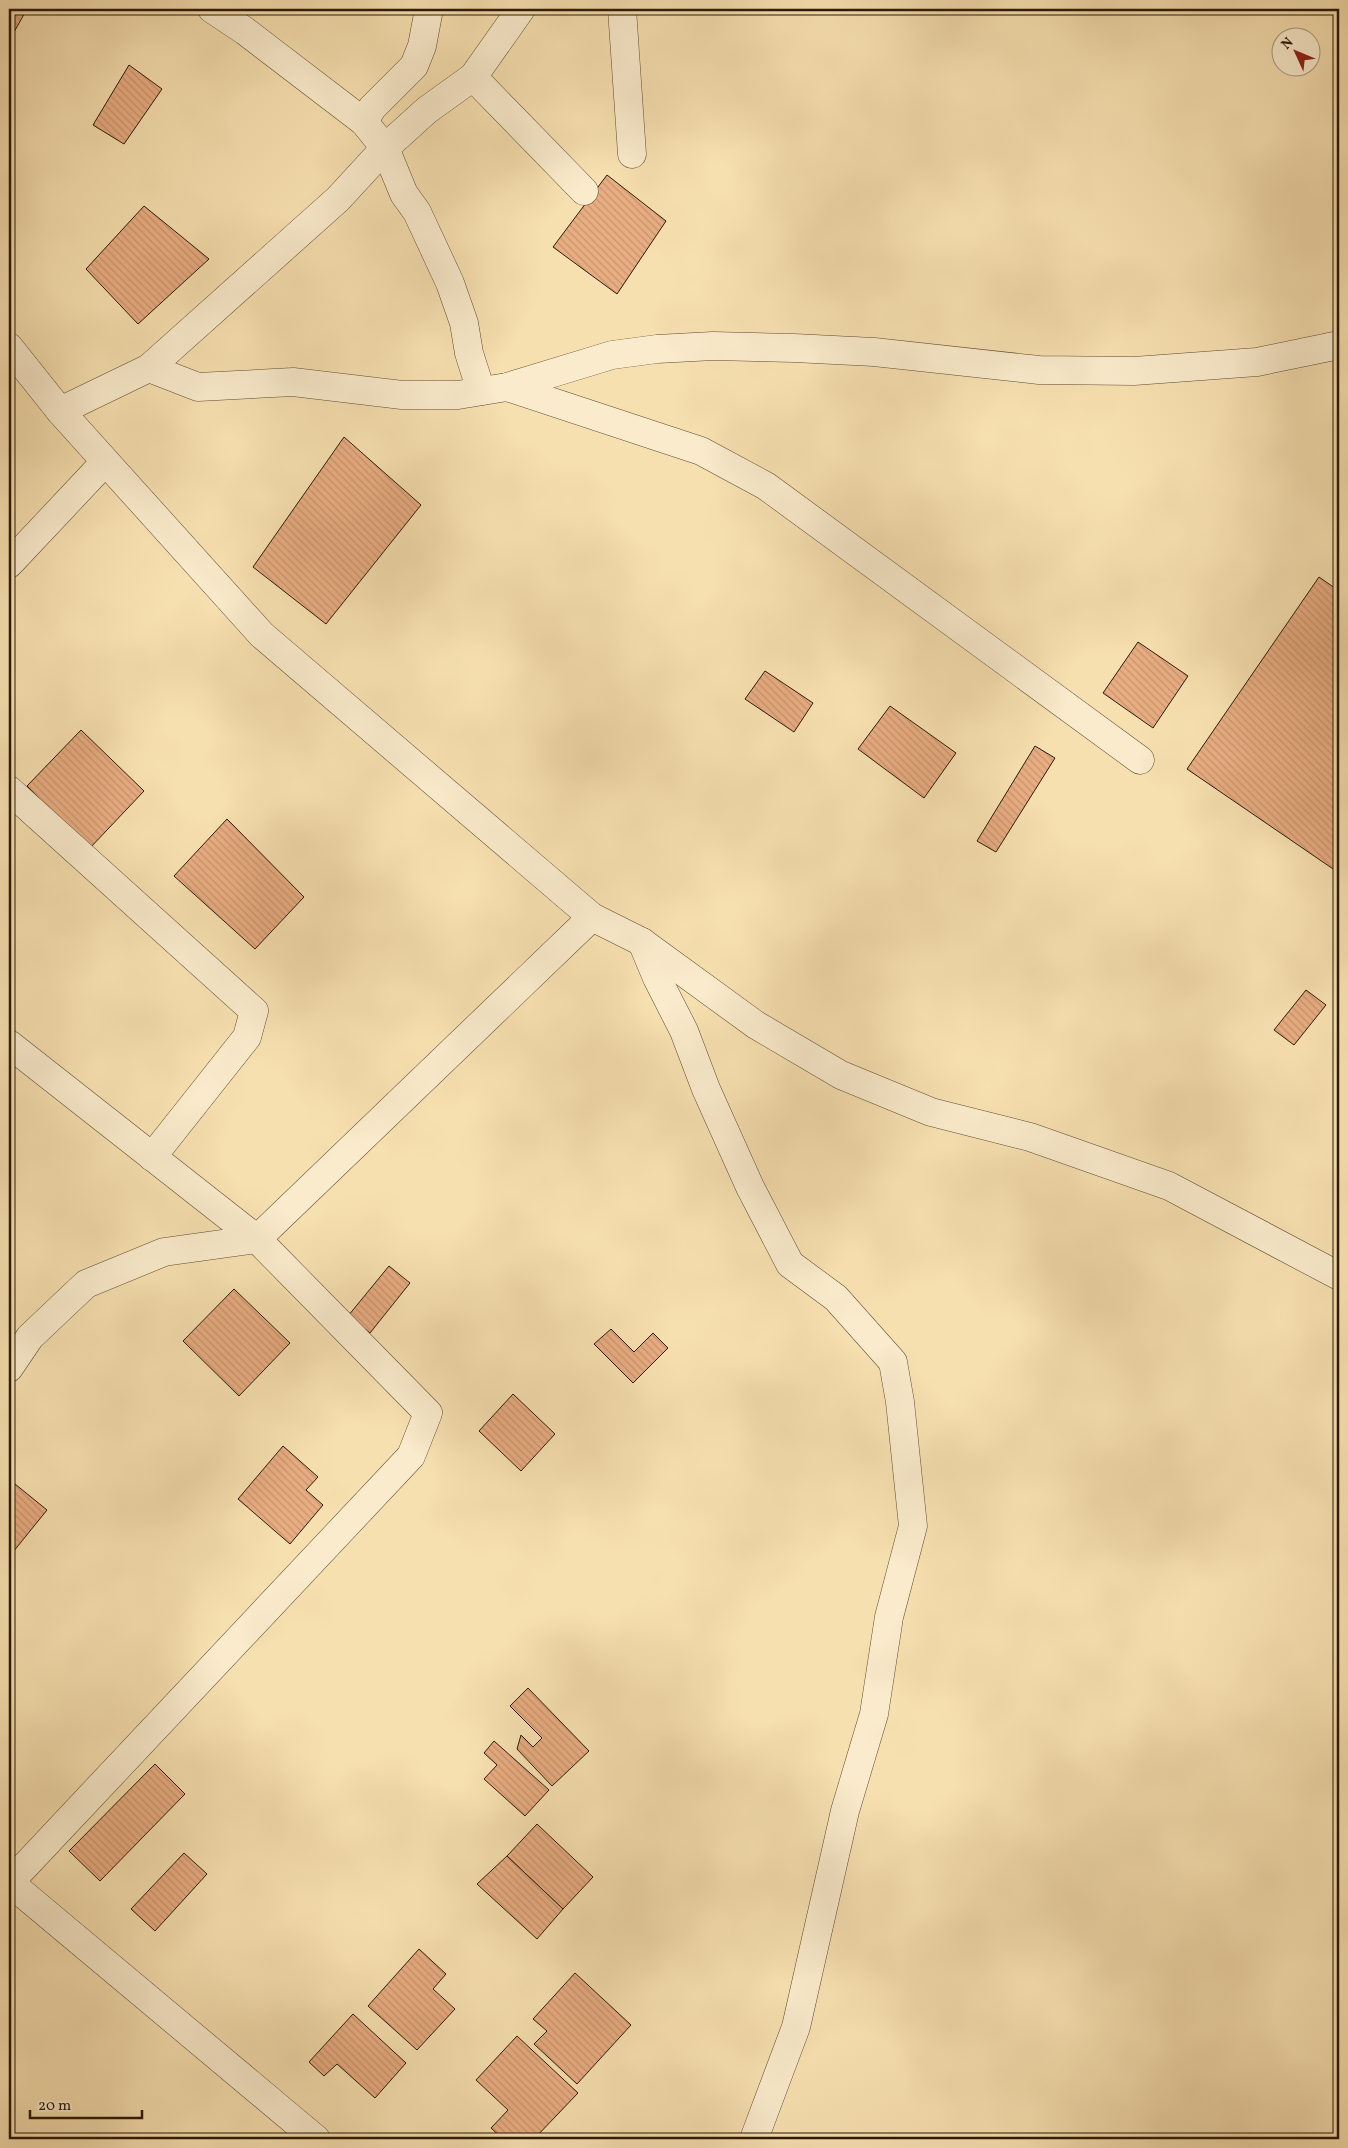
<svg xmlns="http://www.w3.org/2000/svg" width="1348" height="2148" font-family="Vollkorn,serif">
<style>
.building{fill:url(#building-back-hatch);stroke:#2b1907}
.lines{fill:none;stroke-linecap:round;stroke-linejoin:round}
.minor-casing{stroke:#5e4b31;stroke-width:29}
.minor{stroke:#faebcc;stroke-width:28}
</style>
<defs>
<pattern id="building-back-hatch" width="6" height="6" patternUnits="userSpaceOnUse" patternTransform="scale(1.25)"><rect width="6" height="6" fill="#e9ad82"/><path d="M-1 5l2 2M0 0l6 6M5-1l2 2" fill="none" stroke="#c8946f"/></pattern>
</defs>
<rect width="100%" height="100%" fill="#f7e0b0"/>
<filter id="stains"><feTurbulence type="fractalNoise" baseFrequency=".004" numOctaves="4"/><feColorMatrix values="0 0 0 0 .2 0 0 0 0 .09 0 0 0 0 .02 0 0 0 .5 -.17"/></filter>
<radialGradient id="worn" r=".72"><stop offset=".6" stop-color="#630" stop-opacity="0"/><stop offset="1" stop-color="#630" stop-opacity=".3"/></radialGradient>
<g class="building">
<polygon points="9,9 27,9 9,41"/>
<polygon points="129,65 162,89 124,144 93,125"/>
<polygon points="607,175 666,221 617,294 553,247"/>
<polygon points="144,206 209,259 138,324 86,269"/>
<polygon points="344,437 421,505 326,624 253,567"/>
<polygon points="1319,577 1339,591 1339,873 1187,769"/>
<polygon points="1138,642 1188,676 1153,728 1103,693"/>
<polygon points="765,671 813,703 794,732 745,699"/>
<polygon points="890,706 956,753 924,798 858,749"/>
<polygon points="81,730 144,791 89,849 27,786"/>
<polygon points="1035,746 1055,758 996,852 977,841"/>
<polygon points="227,819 304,897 255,949 174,876"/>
<polygon points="1306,990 1326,1005 1294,1045 1274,1030"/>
<polygon points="389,1266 410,1283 370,1333 348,1316"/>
<polygon points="234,1289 290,1343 239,1396 183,1341"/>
<polygon points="611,1329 634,1352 653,1333 668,1348 633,1383 594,1344"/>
<polygon points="513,1394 555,1434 521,1471 479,1431"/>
<polygon points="283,1446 318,1477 306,1490 323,1505 290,1544 238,1499"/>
<polygon points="15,1484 47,1510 9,1557 9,1488"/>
<polygon points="528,1688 589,1751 552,1786 517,1749 521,1735 533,1747 542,1738 510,1706"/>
<polygon points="494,1741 549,1790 525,1816 484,1779 497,1765 484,1753"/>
<polygon points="155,1764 185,1794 100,1881 69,1851"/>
<polygon points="537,1824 593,1877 563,1909 507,1856"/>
<polygon points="184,1853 207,1874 155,1931 131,1909"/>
<polygon points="507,1856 563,1909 537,1939 477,1884"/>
<polygon points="419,1949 446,1974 433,1989 455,2009 417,2050 368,2006"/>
<polygon points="575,1973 631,2025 577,2084 534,2044 547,2031 533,2019"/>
<polygon points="353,2014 406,2063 375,2098 337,2064 324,2076 309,2062"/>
<polygon points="517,2036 578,2093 534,2139 503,2139 491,2128 508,2110 476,2080"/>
</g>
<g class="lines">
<g class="minor-casing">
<g id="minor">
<polyline points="212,9 245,31 364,122 385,148 404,194 417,212 450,283 464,323 469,353 481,391"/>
<polyline points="622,9 632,154"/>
<polyline points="473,77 584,191"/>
<polyline points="364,122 372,108 414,66 422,46 429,9"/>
<polyline points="9,347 60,411 262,635 592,917 642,942 756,1025 841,1075 931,1112 1030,1137 1169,1186 1339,1276"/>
<polyline points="149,368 198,387 293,382 402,395 458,395 507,387 612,355 657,349 713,346 794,348 874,352 1039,370 1134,371 1257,362 1339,345"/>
<polyline points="507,387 701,451 766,486 1140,760"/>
<polyline points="60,411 149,368 338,199 385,148 427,110 473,77 521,9"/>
<polyline points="9,564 105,462"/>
<polyline points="9,790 254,1011 247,1037 152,1157"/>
<polyline points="642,942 657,978 684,1031 706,1089 750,1187 790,1264 836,1298 893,1362 900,1402 913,1526 889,1617 874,1714 845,1811 796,2027 754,2139"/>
<polyline points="9,1044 257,1239 428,1413 411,1456 9,1883"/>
<polyline points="9,1368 30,1337 86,1284 164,1252 257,1239 592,917"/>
<polyline points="9,1882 316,2139"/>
</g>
</g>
<use href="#minor" class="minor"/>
</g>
<rect width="1348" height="2148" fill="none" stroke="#f7e0b0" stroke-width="30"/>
<rect x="10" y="10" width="1328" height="2128" fill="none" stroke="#2b1907" stroke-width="2.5"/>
<rect x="15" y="15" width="1318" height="2118" fill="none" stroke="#2b1907"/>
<g transform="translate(1296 52) rotate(314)"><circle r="24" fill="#faebcc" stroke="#a7977d"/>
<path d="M0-4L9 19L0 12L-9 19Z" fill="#8f2418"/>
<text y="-8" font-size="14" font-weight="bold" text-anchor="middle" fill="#2b1907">N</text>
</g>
<path d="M30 2110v8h112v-8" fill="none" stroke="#2b1907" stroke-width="2.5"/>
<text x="38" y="2110" font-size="15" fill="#2b1907" stroke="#faebcc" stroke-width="4" paint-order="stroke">20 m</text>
<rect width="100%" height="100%" filter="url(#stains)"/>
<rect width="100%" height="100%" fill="url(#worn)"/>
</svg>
